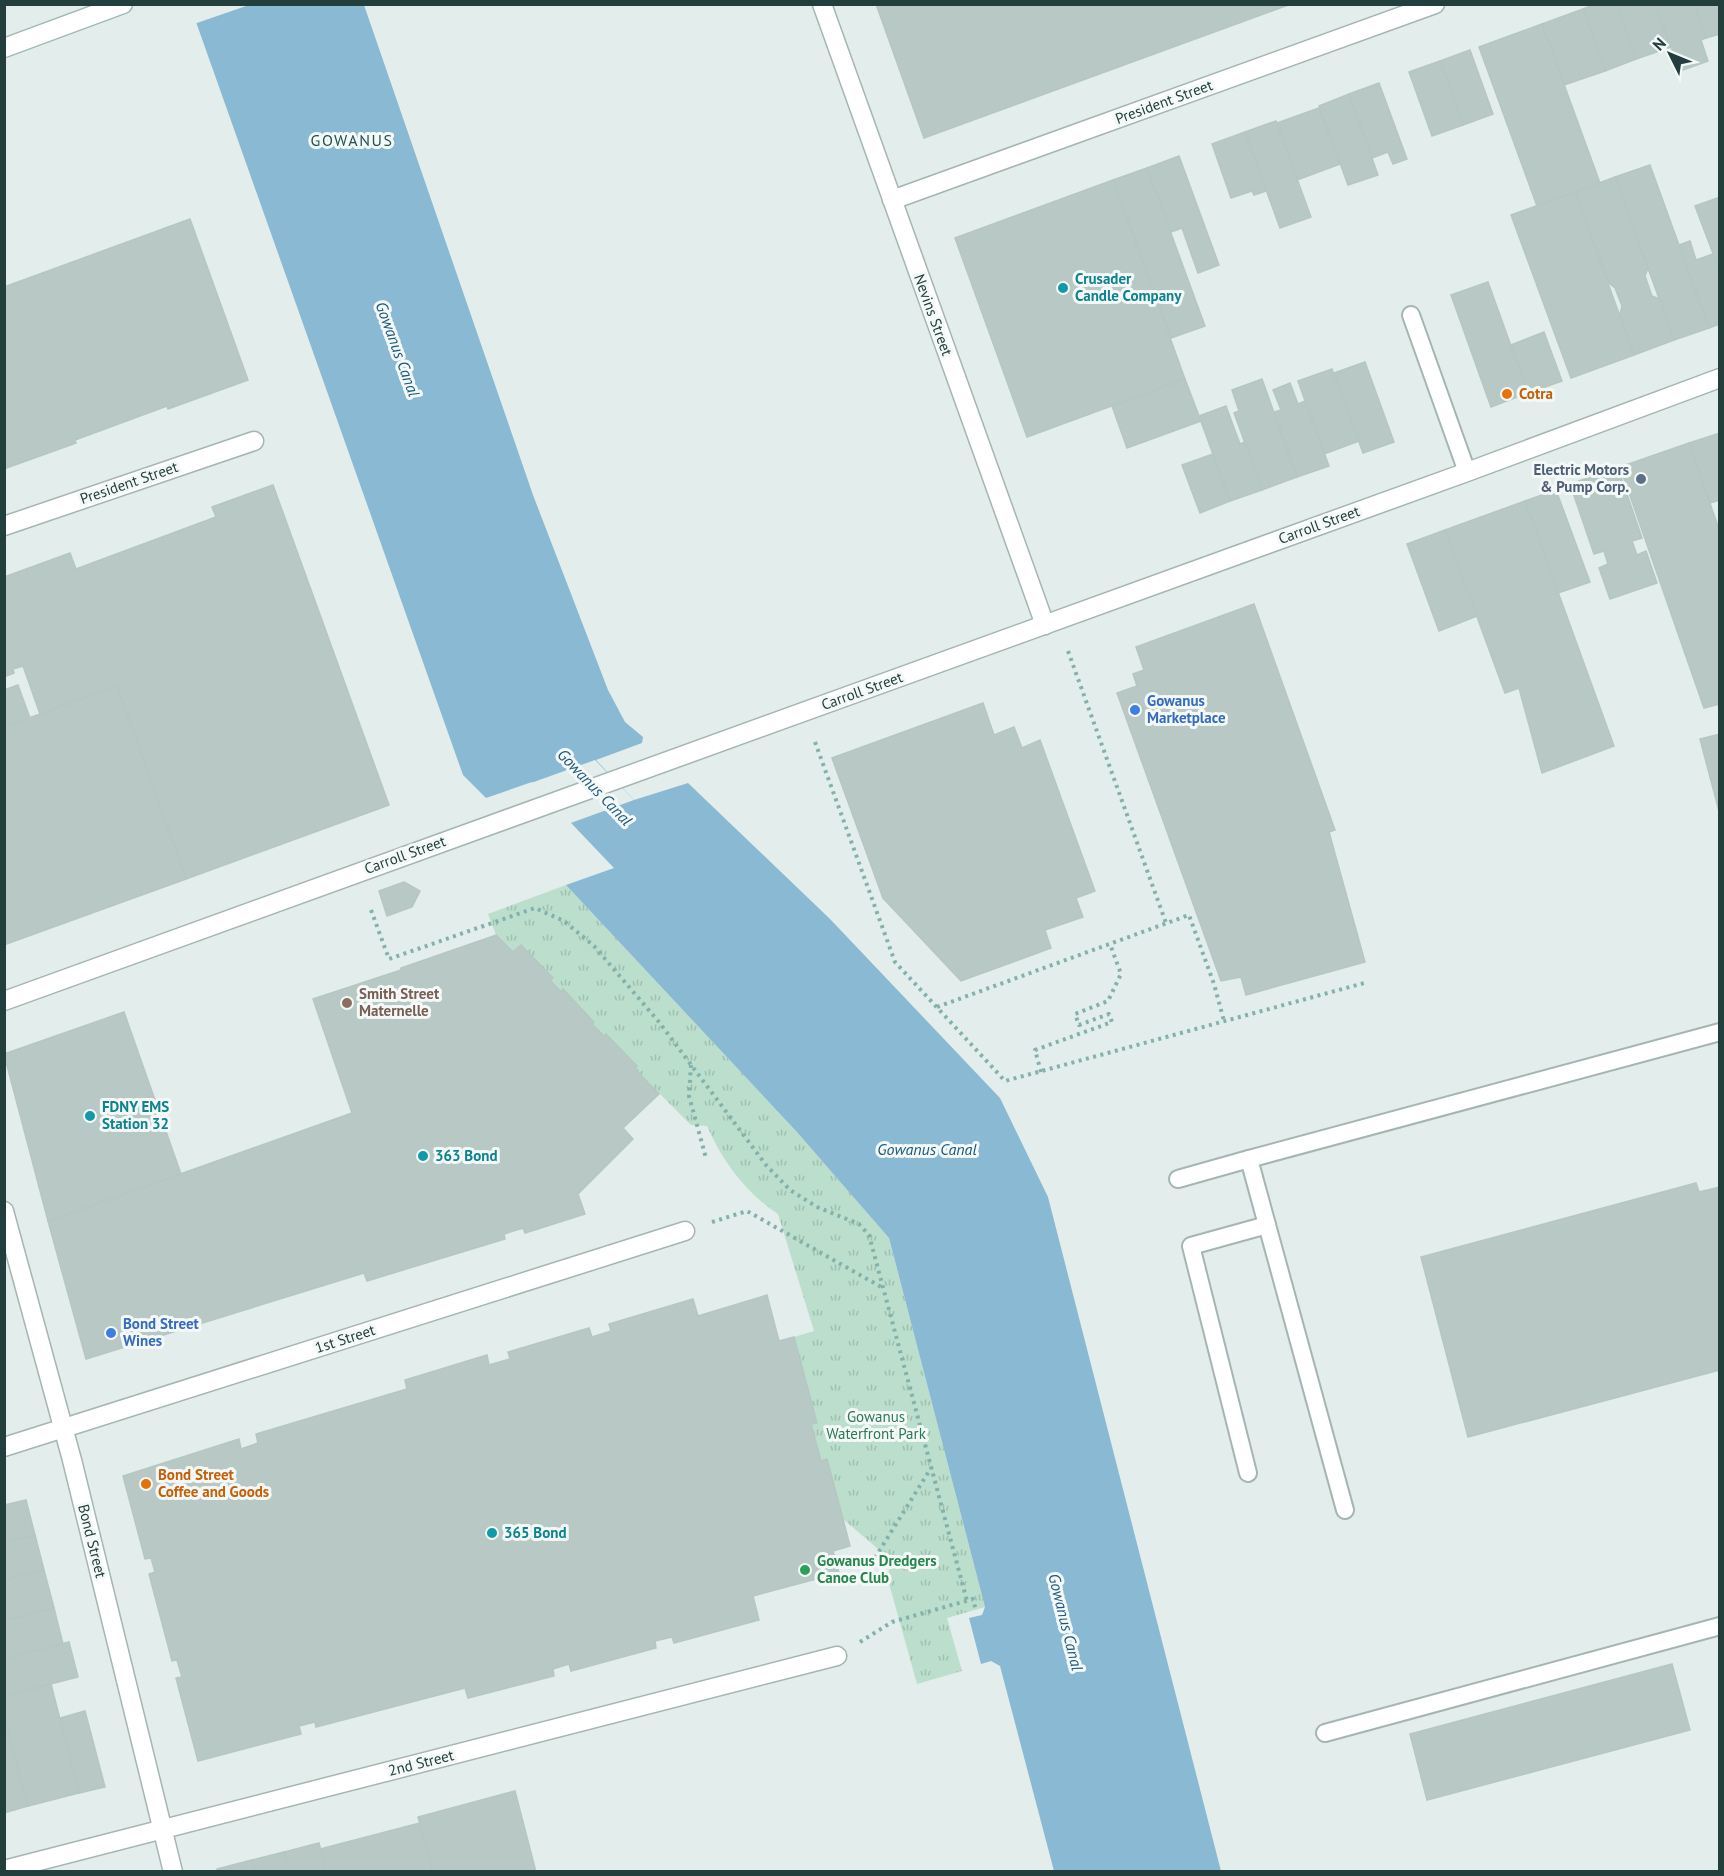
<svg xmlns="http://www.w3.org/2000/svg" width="1724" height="1876" font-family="'PT Sans',sans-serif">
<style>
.park{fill:url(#park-tufts)}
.water{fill:#8ab9d3}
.pier{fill:#e3edeb}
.building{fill:#b8c8c4;stroke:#b5c7c3;stroke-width:1.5}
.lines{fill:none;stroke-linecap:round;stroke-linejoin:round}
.lane-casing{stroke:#a5b5b3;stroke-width:20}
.street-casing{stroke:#a5b5b3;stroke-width:21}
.secondary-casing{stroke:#a1b9b5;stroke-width:21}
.path{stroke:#83b1ac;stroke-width:4;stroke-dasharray:3 4.5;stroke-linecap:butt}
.lane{stroke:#fff;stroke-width:16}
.street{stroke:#fff;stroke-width:18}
.secondary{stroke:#fff;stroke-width:18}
.culture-dot{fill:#0f9aa8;stroke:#f4f9f8;stroke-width:2}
.food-dot{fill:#e8710a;stroke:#f4f9f8;stroke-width:2}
.service-dot{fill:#5c6f8a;stroke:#f4f9f8;stroke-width:2}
.shop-dot{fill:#3f7fe0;stroke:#f4f9f8;stroke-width:2}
.education-dot{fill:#8d6e63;stroke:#f4f9f8;stroke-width:2}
.leisure-dot{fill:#2e9e5b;stroke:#f4f9f8;stroke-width:2}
.labels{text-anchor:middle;stroke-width:6;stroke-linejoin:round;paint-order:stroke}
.street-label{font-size:15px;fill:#223f3d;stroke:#f4f9f8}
.culture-label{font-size:15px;font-weight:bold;fill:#0d838f;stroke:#f4f9f8;text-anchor:start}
.food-label{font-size:15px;font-weight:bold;fill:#c56008;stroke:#f4f9f8;text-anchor:start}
.service-label{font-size:15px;font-weight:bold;fill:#4e5e75;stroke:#f4f9f8;text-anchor:end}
.shop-label{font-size:15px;font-weight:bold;fill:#366cbe;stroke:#f4f9f8;text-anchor:start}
.education-label{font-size:15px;font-weight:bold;fill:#785e54;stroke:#f4f9f8;text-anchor:start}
.park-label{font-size:15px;fill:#2b7757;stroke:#f4f9f8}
.leisure-label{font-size:15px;font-weight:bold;fill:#27864d;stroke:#f4f9f8;text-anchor:start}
.neighbourhood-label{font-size:16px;letter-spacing:1.5px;fill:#1d524f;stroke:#f4f9f8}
.water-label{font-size:16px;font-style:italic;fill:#1b597c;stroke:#f4f9f8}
</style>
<defs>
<pattern id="park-tufts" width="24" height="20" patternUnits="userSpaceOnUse" patternTransform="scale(1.5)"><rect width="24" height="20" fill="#bbdfcc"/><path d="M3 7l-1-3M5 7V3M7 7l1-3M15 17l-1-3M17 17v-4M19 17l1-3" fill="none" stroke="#a0c0b0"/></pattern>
</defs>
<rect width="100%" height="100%" fill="#e3edeb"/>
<path class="park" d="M566,885l230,246 93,107 96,369 -38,11 15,53 -45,13 -27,-97 -2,-12 3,-15 -48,-41 -17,-60 -5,2 -10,-37 6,-2 -23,-85 20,-6 -36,-117c-33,-22 -55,-52 -71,-88l-16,-1 -56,-56 2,-3 -31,-32 -2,2 -12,-12 2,-3 -31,-32 -2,3 -11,-12 2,-2 -31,-33 -8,7 -17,-17 -8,-21z"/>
<polygon class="water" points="190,5 364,5 533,495 608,690 625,722 643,737 642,743 596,760 634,800 688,783 830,919 1000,1098 1048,1197 1221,1871 1054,1871 1000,1666 991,1661 981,1664 969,1618 982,1615 985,1607 889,1238 796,1131 566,885 614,868 532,782 486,798 463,775"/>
<g class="pier">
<polygon points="187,4 249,4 249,5 194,24"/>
<polygon points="595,760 634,800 568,824 531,785 484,800"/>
</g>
<g class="building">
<polygon points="876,4 1291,4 924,138"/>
<polygon points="1595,4 1617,4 1636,59 1605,71 1583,9"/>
<polygon points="1617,4 1655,4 1671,47 1636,59"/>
<polygon points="1655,4 1694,4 1706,38 1701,40 1708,61 1680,71"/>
<polygon points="1694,4 1720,4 1720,34 1706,38"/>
<polygon points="1583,9 1605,71 1564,85 1542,24"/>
<polygon points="1542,24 1600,183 1537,206 1479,47"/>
<polygon points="1470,50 1493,114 1463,125 1440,61"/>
<polygon points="1440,61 1463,125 1432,136 1409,72"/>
<polygon points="1379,83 1407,159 1393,164 1388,152 1372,158 1349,94"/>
<polygon points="1349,94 1378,175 1348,185 1319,106"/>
<polygon points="1319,108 1340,164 1297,180 1277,123"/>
<polygon points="1276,121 1311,217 1280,228 1245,132"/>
<polygon points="1245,132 1266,191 1254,195 1252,191 1231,198 1212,144"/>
<polygon points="1179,156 1219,265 1198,273 1182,228 1171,232 1147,168"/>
<polygon points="1650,165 1709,328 1674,340 1615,177"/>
<polygon points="1147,168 1205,326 1171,338 1113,180"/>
<polygon points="1615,177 1648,268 1645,276 1652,296 1660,299 1674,340 1634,355 1620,314 1622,306 1615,288 1609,283 1575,192"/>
<polygon points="1113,180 1185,379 1027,437 955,238"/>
<polygon points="1575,192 1634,355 1571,378 1511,215"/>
<polygon points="1720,197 1720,272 1695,206"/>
<polygon points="190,219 248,380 168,409 167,406 75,440 76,443 4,469 4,287"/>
<polygon points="1690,241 1696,260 1713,254 1720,272 1720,324 1709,328 1679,245"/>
<polygon points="1488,282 1528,393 1491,407 1451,295"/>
<polygon points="1544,332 1562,381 1528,393 1511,345"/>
<polygon points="1365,362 1394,442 1363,453 1334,373"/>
<polygon points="1332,369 1359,441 1324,454 1298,381"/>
<polygon points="1185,379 1201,421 1127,448 1112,406"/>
<polygon points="1262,379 1297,477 1262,490 1234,413 1239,411 1232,390"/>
<polygon points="1290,383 1298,404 1305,401 1329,466 1297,477 1274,412 1281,410 1273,390"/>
<polygon points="1226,406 1240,444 1245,442 1262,490 1230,501 1199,416"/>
<polygon points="1720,433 1720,500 1710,503 1689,443"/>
<polygon points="1689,443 1720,532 1720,704 1704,708 1620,467"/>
<polygon points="1213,454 1230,501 1200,513 1182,465"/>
<polygon points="1618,468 1642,538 1632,541 1637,555 1646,551 1657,583 1610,599 1599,568 1608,564 1604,551 1594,554 1570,484"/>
<polygon points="273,485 389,805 186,879 117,686 40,714 23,666 13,669 14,673 4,677 4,577 70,553 76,569 216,517 212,507"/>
<polygon points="1556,490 1590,582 1558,593 1525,501"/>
<polygon points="1525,501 1614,746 1542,773 1519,688 1505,693 1445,530"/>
<polygon points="1445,530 1477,616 1439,631 1407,544"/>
<polygon points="1254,604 1335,830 1329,832 1365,962 1246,995 1241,977 1221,981 1117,693 1137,686 1133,674 1144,670 1136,647"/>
<polygon points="18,685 30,718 4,727 4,690"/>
<polygon points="117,686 186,879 4,945 4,727"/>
<polygon points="983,703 994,735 1014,727 1022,748 1040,740 1095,891 1076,898 1083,917 1045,930 1051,948 961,981 883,898 832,758"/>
<polygon points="1720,734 1720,815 1700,739"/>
<polygon points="404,882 420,891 412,907 387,916 379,891"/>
<polygon points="496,935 513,952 521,945 553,978 550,980 561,992 563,989 594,1022 592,1024 604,1036 606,1034 637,1066 635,1069 659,1094 623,1128 633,1139 578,1194 585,1214 525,1233 523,1228 504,1234 505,1239 367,1281 364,1273 86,1359 48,1221 352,1113 313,999 401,970 401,968"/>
<polygon points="124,1012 181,1174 48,1221 4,1054"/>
<polygon points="1696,1183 1699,1192 1720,1187 1720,1370 1468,1437 1421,1257"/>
<polygon points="767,1295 779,1341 794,1337 817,1423 811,1424 821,1461 827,1459 843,1519 850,1546 833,1551 839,1573 753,1596 759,1620 674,1643 672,1637 655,1641 656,1648 571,1671 569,1664 553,1669 554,1676 468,1698 465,1688 316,1727 315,1722 299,1726 301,1734 198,1761 176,1678 182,1677 177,1660 172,1661 149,1574 155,1572 151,1558 145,1559 123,1476 239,1439 241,1449 258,1443 256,1434 407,1389 405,1380 487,1355 489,1365 510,1359 508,1352 589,1328 592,1337 611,1331 609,1324 693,1299 698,1316"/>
<polygon points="26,1500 35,1535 4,1543 4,1505"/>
<polygon points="35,1535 44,1570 4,1580 4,1543"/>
<polygon points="44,1570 54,1608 4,1621 4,1580"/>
<polygon points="54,1608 63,1644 4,1659 4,1621"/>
<polygon points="69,1642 78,1677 4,1696 4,1659"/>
<polygon points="1672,1664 1690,1730 1427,1800 1410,1734"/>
<polygon points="51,1684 79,1793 28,1806 4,1717 4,1696"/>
<polygon points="85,1711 105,1787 79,1793 60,1718"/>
<polygon points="4,1717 28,1806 4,1813"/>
<polygon points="515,1791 536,1872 433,1872 418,1817"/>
<polygon points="420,1823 433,1872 326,1872 320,1849"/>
<polygon points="319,1843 326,1872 289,1872 284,1852"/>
<polygon points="284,1852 289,1872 255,1872 252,1860"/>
<polygon points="252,1860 255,1872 218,1872 217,1869"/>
</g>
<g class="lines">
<g class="lane-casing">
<g id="lane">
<polyline points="1411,315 1467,472"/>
<polyline points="1178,1179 1249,1159"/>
<polyline points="1248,1473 1191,1246 1267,1225"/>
<polyline points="1345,1510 1249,1159 1720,1032"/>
<polyline points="1325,1733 1720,1626"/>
</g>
</g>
<g class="street-casing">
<g id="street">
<polyline points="822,4 1045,625"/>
<polyline points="892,200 1435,4"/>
<polyline points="4,526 254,441"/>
<polyline points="4,1001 1467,472 1720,378"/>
<polyline points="4,1211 72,1460 173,1872"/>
<polyline points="4,1447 685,1231"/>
<polyline points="4,1870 837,1656"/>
</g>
</g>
<g class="secondary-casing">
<polyline id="secondary" points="4,48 123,4"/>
</g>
<g class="path">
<polyline points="1068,651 1166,923"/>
<polyline points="815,742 895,962 1005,1081 1368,982"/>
<polyline points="371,910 389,959 535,908 564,921 594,946 659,1022 766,1165 790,1190 817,1207 859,1224 869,1235 967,1601"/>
<polyline points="937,1007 1189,915 1214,984 1224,1021"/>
<polyline points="691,1065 689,1096 706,1158"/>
<polyline points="1041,1072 1035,1050 1112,1022 1109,1014 1079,1025 1075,1014 1108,1001 1121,974 1110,944"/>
<polyline points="712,1222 747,1211 883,1288"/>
<polyline points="863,1577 931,1468"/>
<polyline points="860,1642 892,1622 973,1599 976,1611"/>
</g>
<use href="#lane" class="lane"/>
<use href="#street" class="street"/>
<use href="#secondary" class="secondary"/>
</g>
<g class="culture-dot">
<circle cx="1063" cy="288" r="6"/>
<circle cx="90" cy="1116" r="6"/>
<circle cx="423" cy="1156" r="6"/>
<circle cx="492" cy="1533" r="6"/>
</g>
<g class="food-dot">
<circle cx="1507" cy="394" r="6"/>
<circle cx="146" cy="1484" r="6"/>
</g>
<circle class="service-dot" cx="1641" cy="479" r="6"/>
<g class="shop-dot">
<circle cx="1135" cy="710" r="6"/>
<circle cx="111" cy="1333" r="6"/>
</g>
<circle class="education-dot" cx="347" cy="1003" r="6"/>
<circle class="leisure-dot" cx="805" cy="1570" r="6"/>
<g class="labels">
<g class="street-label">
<text transform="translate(1164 102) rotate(-20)" y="5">President Street</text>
<text transform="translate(933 315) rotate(70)" y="5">Nevins Street</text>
<text transform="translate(129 483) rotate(-19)" y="5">President Street</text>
<text transform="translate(1319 525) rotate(-20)" y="5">Carroll Street</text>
<text transform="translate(862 691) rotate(-20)" y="5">Carroll Street</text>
<text transform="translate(405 855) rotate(-20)" y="5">Carroll Street</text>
<text transform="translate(345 1339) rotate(-18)" y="5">1st Street</text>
<text transform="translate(92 1541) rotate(76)" y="5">Bond Street</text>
<text transform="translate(421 1763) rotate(-14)" y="5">2nd Street</text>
</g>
<g class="culture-label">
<text x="1075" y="284">Crusader<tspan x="1075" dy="17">Candle Company</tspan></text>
<text x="102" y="1112">FDNY EMS<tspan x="102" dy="17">Station 32</tspan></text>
<text x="435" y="1161">363 Bond</text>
<text x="504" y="1538">365 Bond</text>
</g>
<g class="food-label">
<text x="1519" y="399">Cotra</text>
<text x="158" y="1480">Bond Street<tspan x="158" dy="17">Coffee and Goods</tspan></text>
</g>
<g class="service-label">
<text x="1629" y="475">Electric Motors<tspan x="1629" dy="17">&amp; Pump Corp.</tspan></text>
</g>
<g class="shop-label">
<text x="1147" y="706">Gowanus<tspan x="1147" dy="17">Marketplace</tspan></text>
<text x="123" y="1329">Bond Street<tspan x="123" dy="17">Wines</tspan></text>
</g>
<g class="education-label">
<text x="359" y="999">Smith Street<tspan x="359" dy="17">Maternelle</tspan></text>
</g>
<g class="park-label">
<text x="876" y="1422">Gowanus<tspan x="876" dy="17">Waterfront Park</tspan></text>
</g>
<g class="leisure-label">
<text x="817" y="1566">Gowanus Dredgers<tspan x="817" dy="17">Canoe Club</tspan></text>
</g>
<g class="neighbourhood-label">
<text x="352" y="146">GOWANUS</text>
</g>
<g class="water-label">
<text transform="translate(398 349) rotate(70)" y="6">Gowanus Canal</text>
<text transform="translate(595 787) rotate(46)" y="6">Gowanus Canal</text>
<text x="927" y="1155">Gowanus Canal</text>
<text transform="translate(1066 1622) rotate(76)" y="6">Gowanus Canal</text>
</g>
</g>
<rect width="1724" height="1876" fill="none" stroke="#223f3d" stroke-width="12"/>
<g transform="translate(1670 54) rotate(313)" stroke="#f4f9f8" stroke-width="4.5" paint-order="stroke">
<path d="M0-4.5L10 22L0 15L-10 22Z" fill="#223f3d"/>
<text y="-9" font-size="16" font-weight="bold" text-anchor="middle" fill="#223f3d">N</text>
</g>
</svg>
